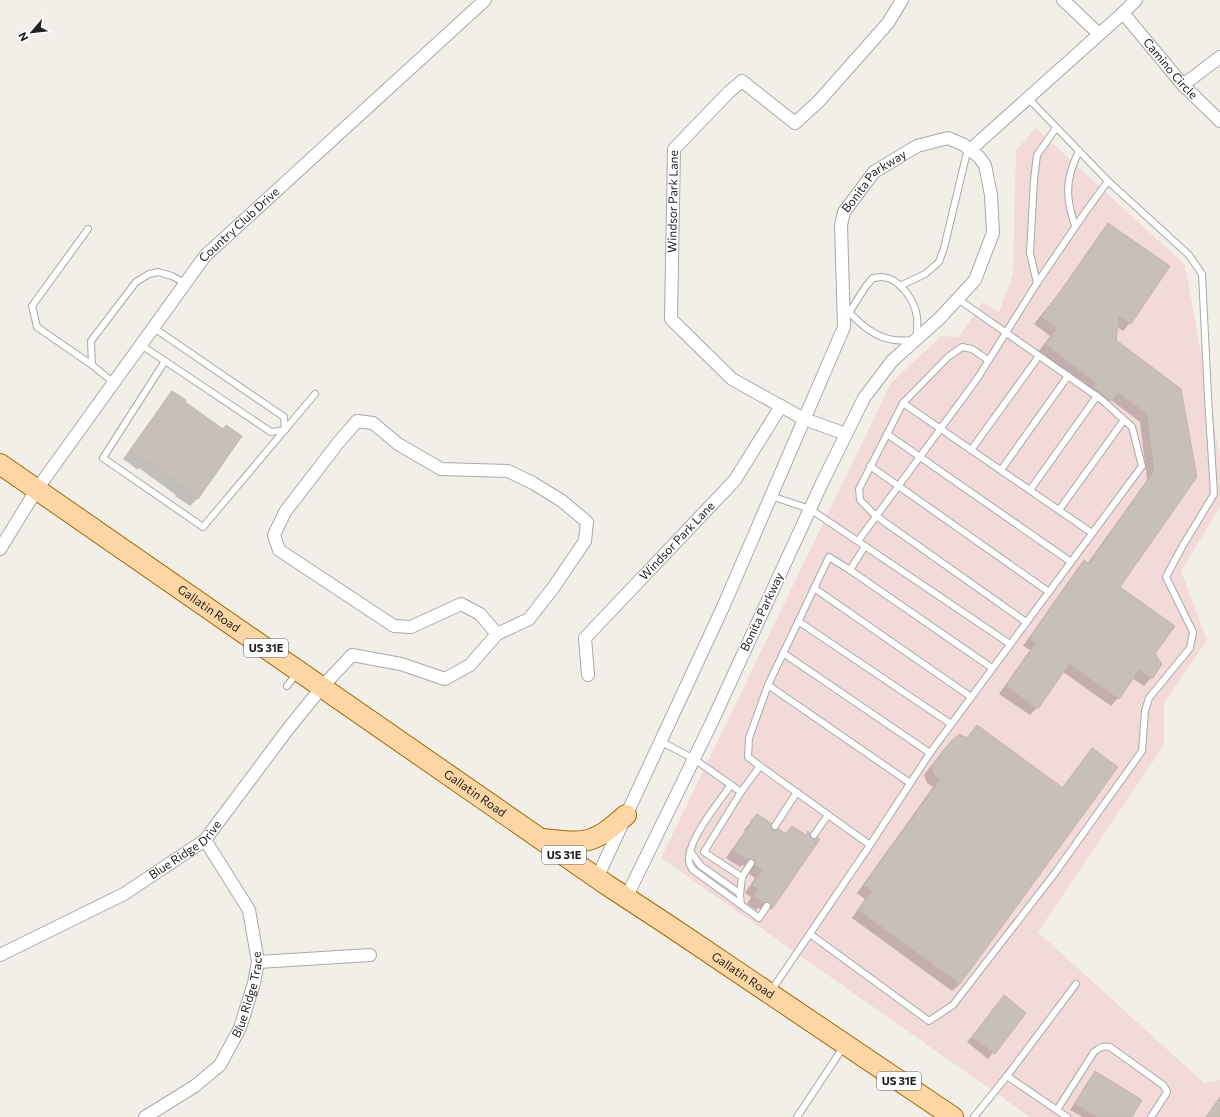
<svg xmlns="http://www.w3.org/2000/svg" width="1220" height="1117" font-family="Commissioner,sans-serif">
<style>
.commercial{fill:#f2dad9}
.shadow{fill:#0003}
.building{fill:#c7bfb8;stroke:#c4b6ab}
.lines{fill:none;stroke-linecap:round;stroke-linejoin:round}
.service-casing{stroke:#a9a9a9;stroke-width:8}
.minor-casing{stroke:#a9a9a9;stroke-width:14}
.primary-casing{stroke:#a06b00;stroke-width:22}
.service{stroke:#fff;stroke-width:6}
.minor{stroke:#fff;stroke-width:12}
.primary{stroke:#fcd6a4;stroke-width:20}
.labels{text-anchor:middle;stroke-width:3;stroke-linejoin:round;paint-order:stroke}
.shield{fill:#fff;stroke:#646464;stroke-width:1}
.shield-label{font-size:11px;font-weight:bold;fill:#222}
.street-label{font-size:12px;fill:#222;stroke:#fff}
</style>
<rect width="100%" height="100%" fill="#f2efe9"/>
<polygon class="commercial" points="1036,128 1185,265 1220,457 1220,507 1181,571 1207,640 1164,704 1164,745 1038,932 1204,1083 1220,1080 1220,1117 1030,1117 661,858 891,383 941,336 959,337 983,302 999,312 1013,274 1016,150"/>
<g class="shadow">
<polygon points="1108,225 1130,323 1123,331 1117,327 1115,341 1180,389 1118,587 1154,654 1161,664 1151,678 1144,686 1132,678 1118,698 1111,706 1063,672 1037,708 1030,715 999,694 1030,650 1023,646 1077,569 1084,562 1087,564 1147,480 1140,422 1111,400 1104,407 1087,394 1090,390 1038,352 1050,336 1034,324 1059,293 1101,232"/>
<polygon points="172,392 183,402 223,430 241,437 197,499 190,506 175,496 176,495 139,468 138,470 123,459 165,400"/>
<polygon points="977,726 1062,788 1085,757 1092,750 960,984 952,991 852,918 865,899 857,893 933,787 927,783 924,775 944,749 952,741 966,739"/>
<polygon points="757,815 772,831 785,834 792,827 805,836 808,833 809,837 811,840 818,840 771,908 764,915 763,910 759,908 756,910 747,904 751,897 745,893 755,878 748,873 746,867 743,865 740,867 726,858 745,831 744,830"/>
<polygon points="1004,997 1025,1013 988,1059 967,1042"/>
<polygon points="1095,1072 1131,1117 1083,1117 1070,1110 1090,1078"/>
</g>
<g class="building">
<polygon points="1108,223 1170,266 1131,324 1119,316 1116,340 1181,389 1197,477 1120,587 1175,626 1155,654 1162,664 1152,679 1139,670 1119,699 1069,664 1038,709 1006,686 1036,643 1030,638 1084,560 1089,564 1154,471 1147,414 1118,393 1112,401 1093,387 1096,383 1045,344 1057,328 1041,317 1062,289 1063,289"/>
<polygon points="172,391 186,400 185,402 223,429 226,425 242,436 198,499 182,488 183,487 147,462 146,463 130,451"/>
<polygon points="977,725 1063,788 1092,748 1118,767 960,984 858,910 872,891 864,885 940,780 934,775 931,767 951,741 960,734 967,738"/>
<polygon points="757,814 771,823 771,828 773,830 777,830 779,829 786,834 792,826 806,835 808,831 810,833 810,837 812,839 816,839 817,838 820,839 772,909 770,903 767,902 764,903 754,896 758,889 752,885 762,870 755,865 755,863 754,859 751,859 747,860 733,850 752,823 750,822"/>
<polygon points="1004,995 1026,1013 995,1054 972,1037"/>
<polygon points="1095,1071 1142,1100 1132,1117 1097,1117 1075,1104"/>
<polygon points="1220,1097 1220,1117 1206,1117"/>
</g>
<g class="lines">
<g class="service-casing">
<g id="service">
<path d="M1075,226c-2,-7 -5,-16 -6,-24 -3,-19 2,-34 10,-51"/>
<polyline points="88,229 32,306 37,327 92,365"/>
<polyline points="1037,283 1030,253 1034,180 1037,155 1056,128"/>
<polyline points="900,286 925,274 939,262 944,248 968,148"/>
<path d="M844,307c14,15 29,30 50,33 7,1 15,0 22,0 1,-8 2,-15 1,-23 -2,-16 -17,-39 -35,-40 -3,0 -6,1 -9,1l-7,8 -17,27"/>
<polyline points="141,345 271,432 285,430 284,417 154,328"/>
<polyline points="988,360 972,349 962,347 948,357 903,403 859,489 860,500 876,516 1026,622"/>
<polyline points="165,361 103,458 203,527 315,394"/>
<polyline points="114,383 92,365 91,341 136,282 149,274 158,272 172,276 186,284"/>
<polyline points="903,403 1092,533"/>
<polyline points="887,434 1071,562"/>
<polyline points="971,450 1039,356"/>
<polyline points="870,466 1049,592"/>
<polyline points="1001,470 1068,376"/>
<polyline points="1030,490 1097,396"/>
<polyline points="771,496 810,509 1010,644"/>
<polyline points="1059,510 1124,420"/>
<polyline points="858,541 977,379 1037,283 1084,214 1108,181"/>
<polyline points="850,570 992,668"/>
<polyline points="814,588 971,697"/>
<polyline points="798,621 951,724"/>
<polyline points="783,653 930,753"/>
<polyline points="768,685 910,783"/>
<polyline points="287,686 297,673"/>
<polyline points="660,741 694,759 741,792"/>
<polyline points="760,766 870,845"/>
<path d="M731,785c-13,18 -40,51 -42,72 -1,4 1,8 3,12l67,49 8,-12"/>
<polyline points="775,826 797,792"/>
<polyline points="814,835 828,815"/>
<polyline points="690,851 701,866 738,892 740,895 741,905"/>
<polyline points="742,877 704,852 741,792 760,766 748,757 749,738 768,685 829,557 850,570 865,546"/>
<polyline points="740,895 742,877 751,863"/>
<polyline points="810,934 929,1021 953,1005 1055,873 1142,751 1145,711 1149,698 1190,648 1193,632 1166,577 1182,547 1214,494 1208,397 1202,274 1189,255 1108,181 1028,98"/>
<polyline points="771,991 870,845 930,753 1142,466 1132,427 1102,400 958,299"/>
<polyline points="1007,1076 1067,1117"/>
<path d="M1057,1110l37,-58c6,-4 9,-7 16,-5l53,38 4,6 -1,3 -15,23"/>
<polyline points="797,1117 844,1046"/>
<polyline points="974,1117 1007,1076 1076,984"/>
</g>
</g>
<g class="minor-casing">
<g id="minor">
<polyline points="1063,0 1099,34"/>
<path id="s1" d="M1123,13l60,72 37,36"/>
<polyline points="1183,85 1220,57"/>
<polyline points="970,150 1123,13 1136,0"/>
<path id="s2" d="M846,434l-42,-15 -72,-40 -61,-60 3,-170 55,-57 13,-11 53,42 24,-22 69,-78 14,-23"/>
<path id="s3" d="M0,549l37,-60 168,-233 280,-256"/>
<path id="s4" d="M588,675l-3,-37 150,-158 46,-74"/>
<path id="s5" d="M597,878l127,-273 120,-278 -3,-102 3,-13 30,-40 43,-26 31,-8 16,7 15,12 6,8 6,30 2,38 -18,47 -35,38 -48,43 -28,37 -42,85 -112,243 -84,172"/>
<path id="s6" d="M0,955l124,-61 81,-54 83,-111 34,-42 30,-32 49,9 44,15 25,-14 27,-31 -17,-20 -19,-10 -50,23 -17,-1 -115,-76 -5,-15 11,-23 53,-69 19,-22 16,2 25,21 43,25 67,2 25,12 29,18 25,21 -2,19 -32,47 -24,31 -32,15"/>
<polyline points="258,962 370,955"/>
<path id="s7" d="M145,1117l50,-31 25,-21 20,-37 14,-45 4,-21 -9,-52 -44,-70"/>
</g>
</g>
<g class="primary-casing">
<g id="primary">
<path id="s8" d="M0,464l607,421 61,40 285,192"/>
<path d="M542,839c14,1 28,4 41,2 17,-2 31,-16 43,-26"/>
</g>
</g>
<use href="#service" class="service"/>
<use href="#minor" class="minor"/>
<use href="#primary" class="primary"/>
</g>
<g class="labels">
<g class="shield">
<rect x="244" y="639" width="44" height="18" rx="3"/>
<rect x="542" y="846" width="44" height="18" rx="3"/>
<rect x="877" y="1072" width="44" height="18" rx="3"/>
</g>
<g class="shield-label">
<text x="266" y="652">US 31E</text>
<text x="564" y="859">US 31E</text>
<text x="899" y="1085">US 31E</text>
</g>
<g class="street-label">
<text dy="4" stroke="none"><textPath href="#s1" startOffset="73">Camino Circle</textPath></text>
<text dy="4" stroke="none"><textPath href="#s5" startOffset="763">Bonita Parkway</textPath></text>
<text dy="4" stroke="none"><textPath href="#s2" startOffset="330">Windsor Park Lane</textPath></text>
<text dy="4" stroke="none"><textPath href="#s3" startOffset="404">Country Club Drive</textPath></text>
<text dy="4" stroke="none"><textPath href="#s4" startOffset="171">Windsor Park Lane</textPath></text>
<text dy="4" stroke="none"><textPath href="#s8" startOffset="254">Gallatin Road</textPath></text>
<text transform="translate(762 612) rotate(-65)" y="4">Bonita Parkway</text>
<text dy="4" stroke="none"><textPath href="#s8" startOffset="578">Gallatin Road</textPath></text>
<text dy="4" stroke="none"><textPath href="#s6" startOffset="214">Blue Ridge Drive</textPath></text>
<text dy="4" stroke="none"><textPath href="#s8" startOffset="902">Gallatin Road</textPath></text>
<text dy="4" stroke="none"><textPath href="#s7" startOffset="168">Blue Ridge Trace</textPath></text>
</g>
</g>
<g transform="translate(32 32) rotate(242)" stroke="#ffffff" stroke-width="3" paint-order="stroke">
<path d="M0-3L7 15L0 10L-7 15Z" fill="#222222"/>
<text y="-6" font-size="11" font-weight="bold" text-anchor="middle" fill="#222222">N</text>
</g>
</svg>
